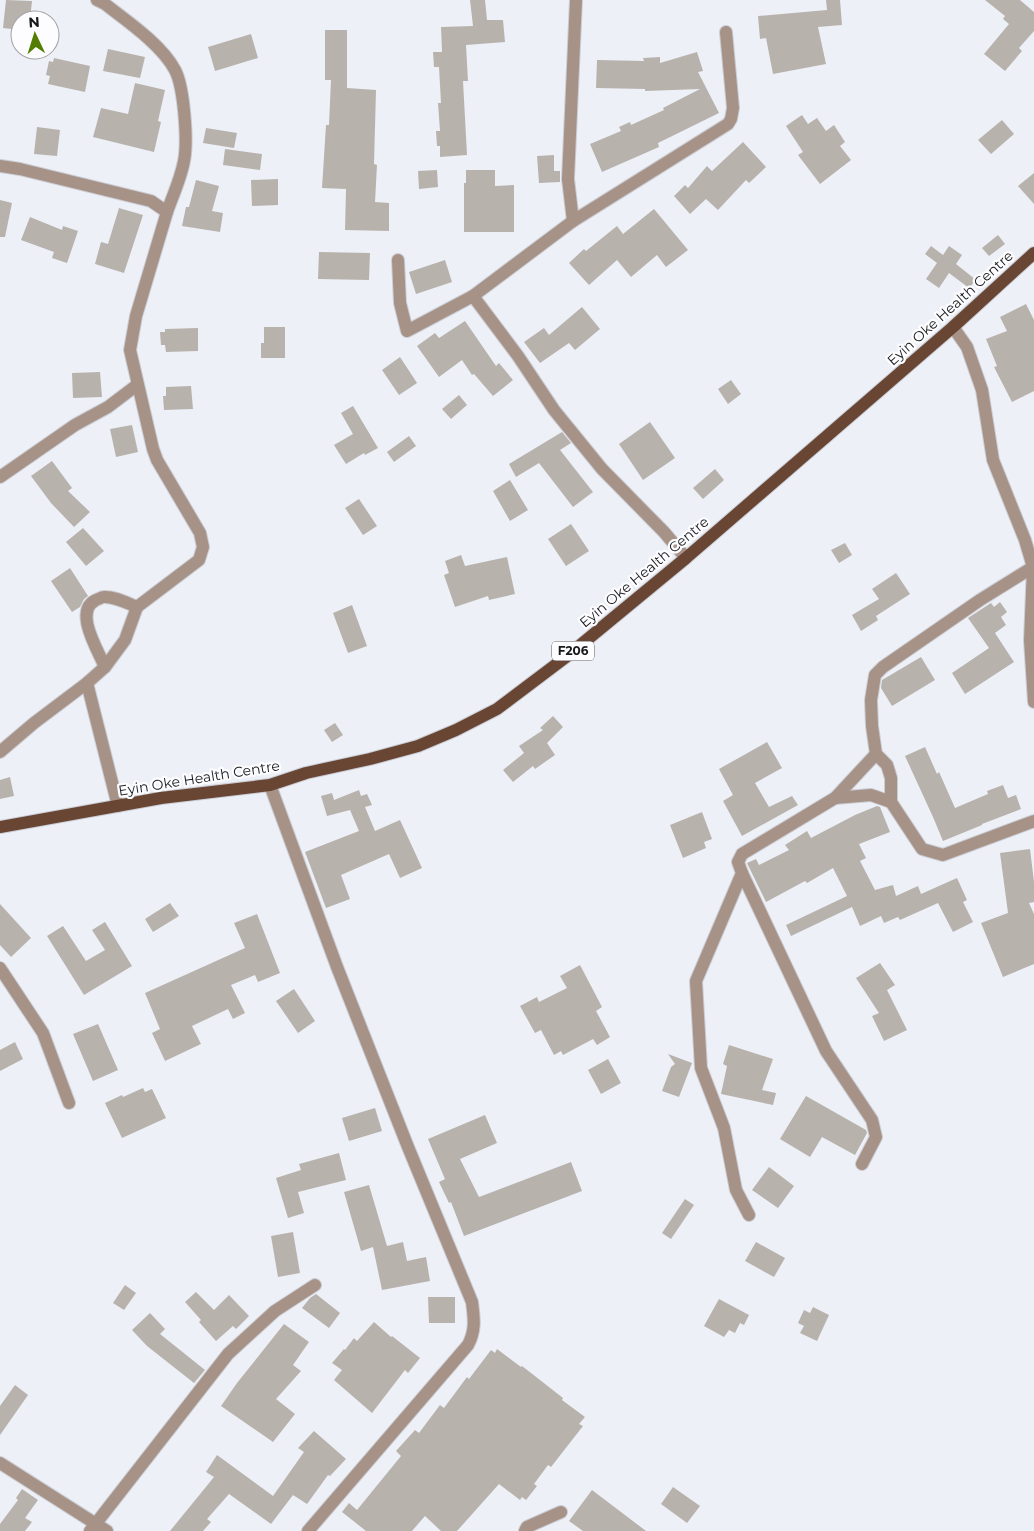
<svg xmlns="http://www.w3.org/2000/svg" width="1034" height="1531" font-family="Montserrat,sans-serif">
<style>
.building{fill:#b8b2ad}
.lines{fill:none;stroke-linecap:round;stroke-linejoin:round}
.minor-casing{stroke:#cbcdd4;stroke-width:14}
.primary-casing{stroke:#cbcdd4;stroke-width:14}
.minor{stroke:#a79287;stroke-width:12}
.primary{stroke:#694534;stroke-width:12}
.labels{text-anchor:middle;stroke-width:4.5;stroke-linejoin:round;paint-order:stroke}
.shield{fill:#fdfdff;stroke:#5c5d5f;stroke-width:1}
.shield-label{font-size:12px;font-weight:bold;fill:#17181a}
.street-label{font-size:14px;fill:#17181a;stroke:#fdfdff}
</style>
<rect width="100%" height="100%" fill="#edf0f7"/>
<g class="building">
<polygon points="6,0 32,1 30,20 20,20 20,30 3,28"/>
<polygon points="470,0 485,0 487,20 503,20 505,42 466,45 468,81 463,81 467,155 440,157 440,146 437,146 436,131 440,131 438,103 441,103 439,67 434,67 433,52 442,52 441,27 473,26"/>
<polygon points="826,0 840,0 842,25 818,27 826,64 773,74 766,38 760,39 758,16 827,10"/>
<polygon points="985,0 1020,0 1034,12 1034,31 1019,48 1022,51 1005,71 984,54 1009,24 1003,19 1005,16"/>
<polygon points="325,30 347,30 347,88 376,90 374,164 377,165 375,202 389,203 389,231 345,230 346,189 322,188 326,125 329,125 331,80 325,80"/>
<polygon points="251,34 258,58 215,71 208,47"/>
<polygon points="108,49 145,57 140,78 103,71"/>
<polygon points="697,52 703,71 698,72 719,113 658,143 659,147 602,172 590,144 621,131 619,127 630,122 631,125 664,110 663,108 700,89 645,91 645,89 596,88 597,60 644,61 643,58 660,57 660,63"/>
<polygon points="54,58 90,66 85,92 48,84 50,76 46,75 49,61 53,62"/>
<polygon points="135,83 165,90 158,121 161,122 154,152 93,137 101,108 128,114"/>
<polygon points="802,115 808,124 817,118 826,131 834,125 845,142 840,146 851,160 820,184 798,155 803,152 786,126"/>
<polygon points="1002,120 1014,134 991,154 978,140"/>
<polygon points="37,127 60,130 57,156 34,154"/>
<polygon points="206,128 237,133 234,148 203,143"/>
<polygon points="743,142 766,167 749,183 746,180 718,210 706,199 690,214 674,196 685,185 688,188 707,166 712,171"/>
<polygon points="225,149 262,154 260,170 223,165"/>
<polygon points="554,155 554,171 560,171 560,182 539,183 537,156"/>
<polygon points="437,170 438,187 419,189 418,171"/>
<polygon points="466,170 495,170 495,186 514,185 514,232 464,232 464,183 466,183"/>
<polygon points="1034,173 1034,204 1018,186"/>
<polygon points="278,179 278,205 252,206 251,180"/>
<polygon points="196,180 219,186 212,211 223,213 220,232 182,226 186,207 189,207"/>
<polygon points="0,200 12,203 5,237 0,237"/>
<polygon points="119,208 143,215 124,273 95,264 101,242 108,244"/>
<polygon points="654,209 688,250 666,267 657,255 631,277 617,260 589,285 569,263 584,249 586,251 617,226 623,234"/>
<polygon points="30,217 62,230 63,226 78,231 67,263 52,258 54,252 21,240"/>
<polygon points="998,235 1005,244 989,256 982,248"/>
<polygon points="931,246 943,255 949,246 962,255 956,264 976,280 969,288 949,273 939,288 926,279 937,263 925,254"/>
<polygon points="319,252 370,253 369,280 318,279"/>
<polygon points="445,260 452,282 416,294 409,272"/>
<polygon points="1026,304 1034,320 1034,391 1012,402 994,367 997,366 986,339 1007,331 1000,317"/>
<polygon points="582,307 600,329 575,350 569,343 540,363 524,342 544,328 549,335"/>
<polygon points="465,321 496,366 499,363 513,380 493,396 474,374 472,375 462,360 439,377 417,346 435,333 439,338"/>
<polygon points="264,327 285,327 285,358 261,358 261,343 264,343"/>
<polygon points="198,328 198,351 166,352 165,345 161,345 160,332 165,332 165,329"/>
<polygon points="400,357 417,383 399,395 382,370"/>
<polygon points="100,372 102,397 73,398 72,373"/>
<polygon points="731,380 741,394 728,404 718,389"/>
<polygon points="191,386 193,409 164,410 163,396 166,396 166,387"/>
<polygon points="459,395 467,405 451,419 442,409"/>
<polygon points="353,406 378,448 365,455 364,453 346,464 334,445 353,434 341,413"/>
<polygon points="650,422 675,458 643,480 619,444"/>
<polygon points="132,425 138,452 116,457 110,429"/>
<polygon points="562,432 571,443 560,450 593,492 573,507 539,463 516,477 509,464"/>
<polygon points="409,436 416,446 394,462 387,452"/>
<polygon points="52,461 72,488 68,491 90,512 74,527 51,503 31,476"/>
<polygon points="715,469 724,480 703,499 693,488"/>
<polygon points="510,480 528,510 510,521 493,491"/>
<polygon points="359,499 377,526 363,535 345,508"/>
<polygon points="571,524 589,551 566,566 548,539"/>
<polygon points="83,528 104,551 86,566 66,542"/>
<polygon points="845,543 852,555 839,563 831,550"/>
<polygon points="461,555 465,566 507,557 515,594 489,600 488,596 455,607 444,575 449,573 445,561"/>
<polygon points="70,568 88,596 84,599 80,607 72,612 51,581"/>
<polygon points="896,573 910,594 876,616 878,620 861,631 852,615 879,599 872,589"/>
<polygon points="1000,602 1007,612 1001,617 1006,625 995,633 1014,662 965,694 952,673 989,648 968,618 991,603 994,607"/>
<polygon points="352,605 367,646 348,653 333,613"/>
<polygon points="921,657 935,680 892,706 881,688 882,680"/>
<polygon points="553,716 563,727 547,743 555,755 535,769 533,766 513,782 503,770 524,753 519,746 543,730 540,728"/>
<polygon points="335,723 343,735 332,742 324,730"/>
<polygon points="767,742 782,768 755,783 769,807 792,796 798,805 742,836 723,801 733,795 719,769"/>
<polygon points="925,747 937,774 939,772 955,808 988,794 987,791 1003,785 1008,798 1016,795 1021,809 982,824 982,825 943,841 933,817 905,756"/>
<polygon points="10,777 14,796 0,799 0,780"/>
<polygon points="359,790 361,796 367,794 372,805 365,807 375,831 400,820 422,868 400,878 389,854 341,875 350,899 326,908 305,852 359,831 350,810 327,816 321,796 332,793 334,800"/>
<polygon points="877,806 880,807 890,832 859,844 866,858 860,861 875,890 893,885 896,896 918,886 921,894 957,878 967,900 963,902 973,922 953,932 938,903 900,920 898,917 884,923 881,916 860,926 852,907 791,936 786,925 847,896 833,868 807,883 805,881 766,902 747,863 756,859 759,865 789,850 785,845 807,831 811,838 855,815"/>
<polygon points="702,812 712,839 704,842 706,848 683,858 670,825"/>
<polygon points="1030,849 1034,882 1034,902 1029,903 1034,914 1034,964 1003,977 981,923 1008,913 1000,853"/>
<polygon points="170,903 179,916 153,932 145,919"/>
<polygon points="0,904 31,938 11,957 0,945"/>
<polygon points="257,914 280,973 258,982 255,975 231,985 245,1013 233,1019 228,1009 192,1026 201,1044 165,1061 152,1033 160,1029 145,993 245,948 234,923"/>
<polygon points="105,922 132,966 84,995 47,936 63,926 86,961 105,950 92,930"/>
<polygon points="880,963 895,985 887,990 907,1030 884,1041 872,1016 879,1013 856,978"/>
<polygon points="580,965 602,1007 596,1011 610,1037 597,1045 593,1039 563,1055 561,1051 554,1055 541,1030 535,1033 520,1006 537,997 539,1002 567,988 560,976"/>
<polygon points="294,989 315,1021 298,1033 276,1001"/>
<polygon points="98,1024 118,1070 93,1081 73,1034"/>
<polygon points="15,1042 23,1059 0,1071 0,1050"/>
<polygon points="729,1045 773,1059 762,1090 776,1093 773,1105 721,1094 727,1066 723,1064"/>
<polygon points="668,1054 692,1063 679,1097 662,1091 671,1067 675,1064"/>
<polygon points="608,1059 621,1083 601,1094 588,1070"/>
<polygon points="143,1088 145,1092 152,1089 166,1118 122,1138 105,1103 122,1095 123,1097"/>
<polygon points="806,1096 866,1130 867,1133 855,1155 822,1137 810,1157 780,1139"/>
<polygon points="375,1108 382,1131 349,1141 342,1118"/>
<polygon points="485,1115 497,1143 460,1159 479,1197 571,1162 582,1191 464,1236 451,1202 449,1203 439,1182 445,1179 428,1139"/>
<polygon points="339,1153 346,1180 298,1192 304,1213 288,1218 276,1178 301,1170 299,1164"/>
<polygon points="769,1167 794,1186 778,1208 752,1190"/>
<polygon points="369,1185 387,1246 403,1242 407,1261 426,1257 430,1281 382,1290 373,1247 361,1251 344,1192"/>
<polygon points="685,1199 694,1205 671,1239 662,1233"/>
<polygon points="293,1232 300,1273 278,1277 271,1236"/>
<polygon points="756,1242 785,1258 774,1277 745,1261"/>
<polygon points="125,1285 136,1293 124,1310 113,1303"/>
<polygon points="196,1292 214,1310 229,1295 249,1316 236,1329 233,1326 216,1341 199,1322 201,1320 185,1302"/>
<polygon points="316,1294 340,1313 329,1328 302,1308 310,1298"/>
<polygon points="428,1297 455,1297 455,1323 429,1323"/>
<polygon points="719,1299 749,1315 744,1325 740,1323 735,1333 729,1330 724,1337 704,1326"/>
<polygon points="813,1307 829,1315 817,1341 800,1333 804,1326 798,1323 804,1310 810,1313"/>
<polygon points="150,1313 165,1329 160,1334 205,1370 194,1383 147,1346 132,1330"/>
<polygon points="374,1322 391,1337 392,1336 420,1358 408,1373 405,1370 372,1413 334,1380 342,1370 332,1363 344,1349 345,1350 354,1338 357,1341"/>
<polygon points="284,1324 309,1342 293,1365 301,1371 276,1399 295,1414 273,1442 221,1406 237,1383"/>
<polygon points="497,1349 521,1367 522,1366 540,1380 563,1398 562,1400 585,1417 579,1424 583,1426 551,1467 548,1465 534,1484 537,1486 526,1500 522,1497 520,1500 499,1484 457,1531 441,1531 425,1516 412,1531 366,1531 342,1512 349,1503 357,1510 401,1456 396,1451 415,1430 419,1433 440,1405 444,1408 467,1377 469,1379 491,1350 495,1353"/>
<polygon points="15,1385 28,1395 0,1435 0,1406"/>
<polygon points="314,1431 346,1459 330,1476 328,1475 307,1504 293,1495 271,1524 229,1494 207,1519 211,1522 203,1531 170,1531 214,1477 206,1472 217,1455 273,1496 304,1452 298,1448"/>
<polygon points="673,1487 700,1506 687,1523 661,1504"/>
<polygon points="22,1489 38,1500 25,1518 32,1522 25,1531 0,1531 0,1524 18,1500 16,1498"/>
<polygon points="592,1490 646,1531 583,1531 569,1521"/>
</g>
<g class="lines">
<g class="minor-casing">
<g id="minor">
<path d="M97,0l8,4c22,17 57,41 70,66 9,17 13,71 9,91 -3,17 -11,34 -17,51"/>
<polyline points="0,166 20,169 151,201 167,212 136,316 130,350 153,449 157,460 200,533 203,547 199,560 137,607 125,640 105,667 87,683 34,723 0,752"/>
<polyline points="573,221 568,179 576,0"/>
<polyline points="398,260 400,303 407,331 473,296 573,221 728,124 731,119 733,108 726,32"/>
<polyline points="473,296 518,356 554,410 602,469 664,532 686,558"/>
<polyline points="953,327 967,347 982,390 993,460 1025,540 1033,567 1030,640 1034,702"/>
<polyline points="0,477 75,425 108,407 137,385"/>
<polyline points="1033,567 980,600 883,667 875,675 871,700 872,726 876,754 887,765 891,778 891,802 922,849 943,855 1034,821"/>
<path d="M105,667c-7,-17 -32,-56 -9,-67 1,0 6,-3 7,-3 11,-1 24,6 34,10"/>
<polyline points="87,683 118,806"/>
<path d="M270,785l67,182 71,180 64,155c2,16 4,28 -4,43l-160,186"/>
<polyline points="835,798 871,795 891,802"/>
<polyline points="742,873 826,1051 872,1120 876,1137 862,1164"/>
<polyline points="0,968 43,1033 69,1103"/>
<polyline points="749,1215 736,1190 724,1128 701,1068 696,981 742,873 738,862 742,854 835,798 876,754"/>
<polyline points="0,1463 107,1531"/>
<polyline points="90,1531 228,1354 275,1311 315,1285"/>
<polyline points="525,1531 527,1527 561,1512"/>
</g>
</g>
<g class="primary-casing">
<polyline id="primary" points="0,827 161,798 270,785 306,773 370,759 418,746 456,730 497,709 566,657 686,558 953,327 1034,253"/>
</g>
<use href="#minor" class="minor"/>
<use href="#primary" class="primary"/>
</g>
<g class="labels">
<rect class="shield" x="552" y="641.5" width="42" height="19" rx="4"/>
<g class="shield-label">
<text x="573" y="655">F206</text>
</g>
<g class="street-label">
<text transform="translate(950 308) rotate(-42)" y="5">Eyin Oke Health Centre</text>
<text transform="translate(644 572) rotate(-40)" y="5">Eyin Oke Health Centre</text>
<text transform="translate(199 778) rotate(-9)" y="5">Eyin Oke Health Centre</text>
</g>
</g>
<g transform="translate(35 35) rotate(356)"><circle r="24" fill="#fdfdff" stroke="#a1a1a3"/>
<path d="M0-4L9 19L0 12L-9 19Z" fill="#537e02"/>
<text y="-8" font-size="14" font-weight="bold" text-anchor="middle" fill="#17181a">N</text>
</g>
</svg>
